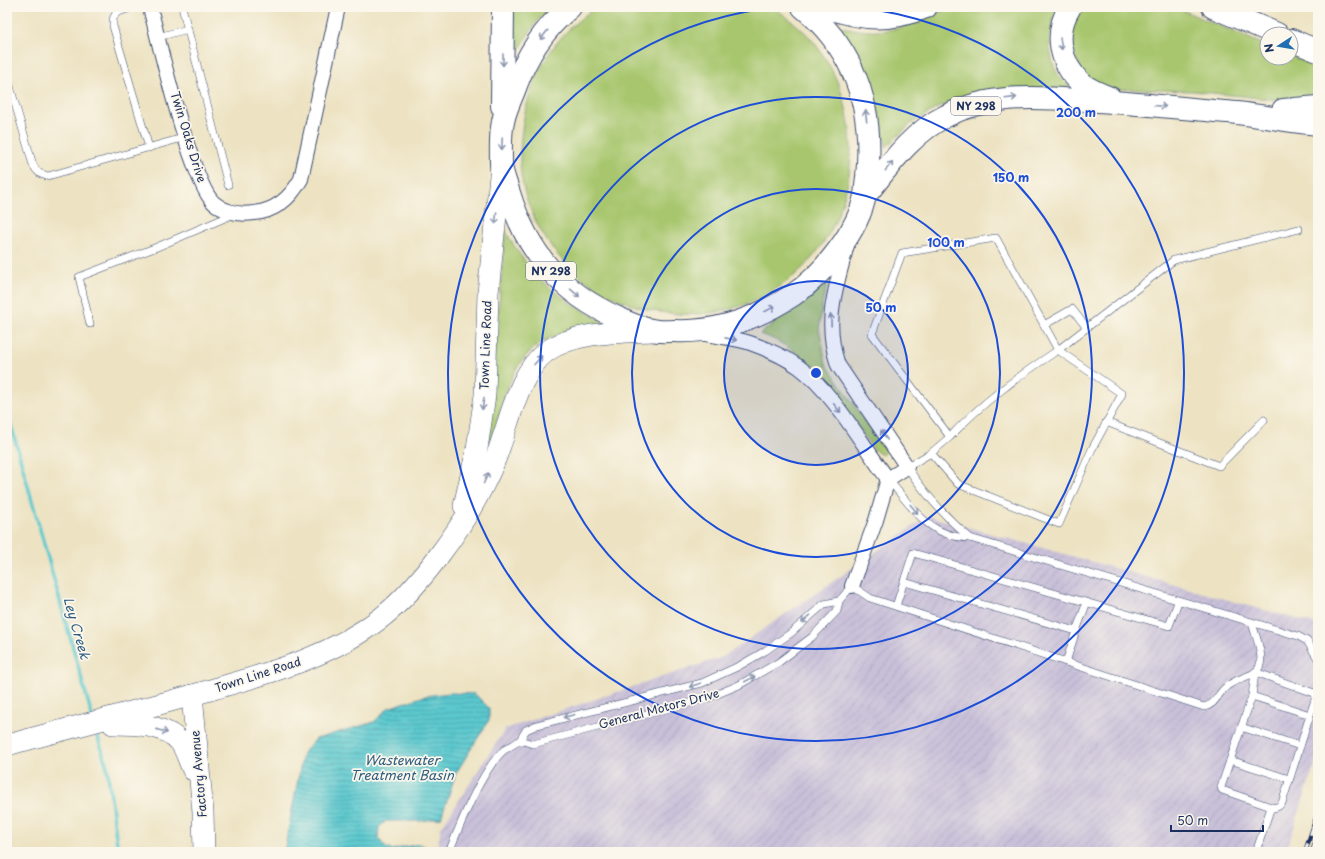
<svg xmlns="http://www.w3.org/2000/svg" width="1325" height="859" font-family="'Playpen Sans',sans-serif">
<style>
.industrial{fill:url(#industrial-furrows)}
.green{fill:#a7c66d;stroke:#617a66}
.water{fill:url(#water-rules);stroke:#3c7c96}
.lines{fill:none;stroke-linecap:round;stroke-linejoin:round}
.stream{stroke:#5cc9cf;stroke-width:3.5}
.lane-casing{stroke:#3a4a6d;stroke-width:8}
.street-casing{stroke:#3a4a6d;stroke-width:16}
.secondary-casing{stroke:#3a4a6d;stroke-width:22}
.primary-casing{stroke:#3a4a6d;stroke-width:24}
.lane{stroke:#fff;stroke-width:7}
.street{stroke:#fff;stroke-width:14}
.secondary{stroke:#fff;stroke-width:21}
.primary{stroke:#fff;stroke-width:22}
.rail-casing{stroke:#1b2f5e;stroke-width:4.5}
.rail{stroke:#fbf7ec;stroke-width:3;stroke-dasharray:9;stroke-linecap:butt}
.oneway{stroke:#8d97ae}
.ring{fill:none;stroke:#1d4ed8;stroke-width:2}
.labels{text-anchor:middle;stroke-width:3.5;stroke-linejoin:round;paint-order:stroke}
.shield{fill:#fbf7ec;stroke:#5e6b89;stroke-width:1}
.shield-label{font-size:11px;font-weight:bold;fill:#1b2f5e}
.street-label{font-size:12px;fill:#1b2f5e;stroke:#fbf7ec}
.water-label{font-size:13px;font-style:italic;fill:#2e5d80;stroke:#fbf7ec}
.centre{fill:#1d4ed8;stroke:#fbf7ec;stroke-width:2}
.ring-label{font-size:12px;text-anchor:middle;font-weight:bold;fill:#1d4ed8;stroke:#fbf7ec;stroke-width:3.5;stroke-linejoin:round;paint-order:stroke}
</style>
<defs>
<pattern id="industrial-furrows" width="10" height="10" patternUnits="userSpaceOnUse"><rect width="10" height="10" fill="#c8bfd8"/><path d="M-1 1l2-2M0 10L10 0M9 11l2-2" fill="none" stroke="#aba4bc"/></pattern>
<pattern id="water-rules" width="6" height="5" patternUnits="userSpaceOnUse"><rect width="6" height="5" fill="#5cc9cf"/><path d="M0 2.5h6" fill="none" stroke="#4ba4ab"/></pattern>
</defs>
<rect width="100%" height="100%" fill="#fbf7ec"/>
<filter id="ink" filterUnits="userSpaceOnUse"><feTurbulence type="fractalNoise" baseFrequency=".025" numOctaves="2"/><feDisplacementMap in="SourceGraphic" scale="8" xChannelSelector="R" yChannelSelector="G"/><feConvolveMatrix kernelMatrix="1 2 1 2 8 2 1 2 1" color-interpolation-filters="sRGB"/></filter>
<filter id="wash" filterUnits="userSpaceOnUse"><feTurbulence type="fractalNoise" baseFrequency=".012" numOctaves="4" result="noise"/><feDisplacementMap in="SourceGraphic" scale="16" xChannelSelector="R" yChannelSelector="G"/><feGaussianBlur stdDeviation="0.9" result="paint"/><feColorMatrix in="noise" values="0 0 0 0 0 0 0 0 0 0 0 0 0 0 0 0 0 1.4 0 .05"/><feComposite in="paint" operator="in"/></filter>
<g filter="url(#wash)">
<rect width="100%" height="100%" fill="#ede3c3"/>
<polygon class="industrial" points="928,516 1318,625 1318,755 1286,852 436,852 441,828 505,729 723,657"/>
<g class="green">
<path d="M511,7h39c-19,19 -31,41 -41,65z"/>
<path d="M597,7h176c14,10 28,20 39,33 52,63 52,157 -1,219 -62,70 -164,72 -234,15 -32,-26 -58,-74 -57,-117 1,-61 23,-116 77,-150z"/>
<path d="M951,7h108c-11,18 -12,45 -3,64 4,8 14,15 20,21l-111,5 -28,11 -25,15 -26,24c-7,-45 -21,-87 -51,-122 49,14 72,2 116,-18z"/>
<polygon points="1079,7 1175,7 1267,46 1267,58 1291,58 1291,56 1318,67 1318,101 1307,103 1193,91 1109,89 1087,81 1067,43"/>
<path d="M505,230c26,48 54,70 102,93 -47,8 -83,16 -100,67 -6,16 -9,34 -17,49h-2z"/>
<path d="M829,277l-6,23 -4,29 7,35 58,85 1,3 -3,3c-10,-4 -18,-20 -24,-28 -28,-38 -50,-78 -98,-93l45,-35z"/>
</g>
<polygon class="water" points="450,693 475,694 489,708 489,720 456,773 441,818 421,821 386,821 379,827 378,838 386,848 392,850 419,844 429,848 430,852 284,852 303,753 316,739 374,722 388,708 425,696"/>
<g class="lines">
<g class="stream">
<polyline points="7,411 92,716"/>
<polyline points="95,728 107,767 118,852"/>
</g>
</g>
</g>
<g filter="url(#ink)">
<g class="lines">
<g class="lane-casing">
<g id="lane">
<polyline points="133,7 116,13 113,19 113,26 149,148"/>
<polyline points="182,7 228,185"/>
<polyline points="158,37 188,29"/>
<path d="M7,76l26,89c4,7 7,10 15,11l138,-39"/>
<polyline points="90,324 79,277 157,247 234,214"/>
<polyline points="1044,325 1072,309 1087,328"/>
<polyline points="1106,422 1219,466 1264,420"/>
<path d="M950,437c32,-35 69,-61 108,-87l-62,-112 -94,15 -30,81 78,103 -19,16 -24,14c18,27 38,50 63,71"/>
<polyline points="931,453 958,484 1059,524 1092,449 1122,394 1058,350 1174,260 1299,229"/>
<path d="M888,479c25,29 40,58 82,59l328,98 9,5 11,18"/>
<polyline points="904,582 1076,631 1087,602"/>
<path d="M839,601l-15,3 -33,29 -26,18 -26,15 -37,17 -165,42 -11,5 -6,10 13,4 175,-46 31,-13 40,-23 33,-25 25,-26 2,-10 13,-15 18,12 334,109c12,-2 13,-13 22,-20 8,-7 19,-9 28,-14 15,-9 1,-38 -2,-50"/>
<polyline points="896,606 913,553 1169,626 1178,602"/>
<polyline points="1066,662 1076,631"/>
<polyline points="1252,696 1255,672 1317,694"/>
<path d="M1310,715l-58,-19 -31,91 1,3 52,18 5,-2 3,-3c12,-38 24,-76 36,-113"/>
<polyline points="1241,727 1300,746"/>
<polyline points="1230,760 1289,779"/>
<path d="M449,852c11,-27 33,-83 55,-102 5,-3 11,-6 16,-10"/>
<polyline points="1256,852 1271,807"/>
</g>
</g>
<g class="street-casing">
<g id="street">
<path d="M150,7c9,36 42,177 64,196 12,10 25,12 40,10 22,-2 37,-16 47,-34l37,-172"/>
<path d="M847,245c-11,42 -24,76 -9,120l69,102 -19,12 -12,41 -24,66"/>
<path d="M705,334c15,3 31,4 45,9 17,6 35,14 49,24 35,26 63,78 89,112"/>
</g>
</g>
<g class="secondary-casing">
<g id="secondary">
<polyline points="464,506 477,449 485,395 488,293 501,166"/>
<polyline points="192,695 203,812 204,852"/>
<path d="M113,724c21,0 52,0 67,18 6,8 9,20 13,28"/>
<path d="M7,745c67,-18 133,-35 200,-54 61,-18 122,-33 174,-73 37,-29 82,-91 103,-134 6,-12 12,-25 16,-38 11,-30 20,-75 47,-95 29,-20 71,-18 104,-20"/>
</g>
</g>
<g class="primary-casing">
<g id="primary">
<path d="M570,7c-25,21 -44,49 -55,81 -4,11 -10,22 -12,34 -3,12 -2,28 -2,41 0,9 5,20 8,30 18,59 52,100 109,125 10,5 22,10 34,12 7,2 15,1 22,1 44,2 82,-12 119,-36 29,-19 66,-65 72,-100 1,-6 1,-12 2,-18 7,-67 -11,-126 -64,-170"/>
<path d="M826,7c38,13 62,15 100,0"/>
<path d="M1070,7c-16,25 -11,56 12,77 8,6 18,10 28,14"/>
<polyline points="1213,7 1277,34"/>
<polyline points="1291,40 1318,51"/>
<polyline points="502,106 503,7"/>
<polyline points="1283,110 1318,107"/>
<path d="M865,196c24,-30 46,-63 81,-80 48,-25 100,-18 152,-15 46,3 93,8 139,12 27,3 54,9 81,11"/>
</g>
</g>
<use href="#lane" class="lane"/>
<use href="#street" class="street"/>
<use href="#secondary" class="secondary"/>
<use href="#primary" class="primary"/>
<g class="rail-casing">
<g id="rail">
<polyline points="1305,852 1318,812"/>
<polyline points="1312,852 1318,835"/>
</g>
</g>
<use href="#rail" class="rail"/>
</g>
<defs><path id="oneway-shaft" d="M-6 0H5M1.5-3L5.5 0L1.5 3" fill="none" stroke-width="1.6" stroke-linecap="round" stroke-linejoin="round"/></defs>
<g class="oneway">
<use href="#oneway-shaft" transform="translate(544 35) rotate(129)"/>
<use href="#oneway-shaft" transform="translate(1061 44) rotate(81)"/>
<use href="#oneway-shaft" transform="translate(503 60) rotate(90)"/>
<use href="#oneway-shaft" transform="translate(1011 98) rotate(-7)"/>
<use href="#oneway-shaft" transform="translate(1160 106) rotate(5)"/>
<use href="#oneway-shaft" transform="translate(866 116) rotate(-97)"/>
<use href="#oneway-shaft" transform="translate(502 144) rotate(92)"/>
<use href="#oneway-shaft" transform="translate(889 166) rotate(-52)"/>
<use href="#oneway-shaft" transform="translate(496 218) rotate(96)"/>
<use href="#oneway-shaft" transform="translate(575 293) rotate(40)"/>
<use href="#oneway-shaft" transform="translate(770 309) rotate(-28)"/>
<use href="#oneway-shaft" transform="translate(831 320) rotate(-92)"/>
<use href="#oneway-shaft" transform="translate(731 339) rotate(11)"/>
<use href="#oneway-shaft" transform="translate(538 360) rotate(-49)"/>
<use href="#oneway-shaft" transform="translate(483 404) rotate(99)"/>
<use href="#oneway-shaft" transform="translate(837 408) rotate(51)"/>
<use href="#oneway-shaft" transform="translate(884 435) rotate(-123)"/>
<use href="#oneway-shaft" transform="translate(486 478) rotate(-66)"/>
<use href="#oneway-shaft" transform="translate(914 509) rotate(50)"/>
<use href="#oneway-shaft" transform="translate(806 619) rotate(139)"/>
<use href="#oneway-shaft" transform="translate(750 679) rotate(-28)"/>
<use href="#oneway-shaft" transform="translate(695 685) rotate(162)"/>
<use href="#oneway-shaft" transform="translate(569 716) rotate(165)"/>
<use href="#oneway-shaft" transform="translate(162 731) rotate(18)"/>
</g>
</g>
<circle cx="816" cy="373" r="92" fill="#1d4ed8" fill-opacity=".12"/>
<g class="ring">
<circle cx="816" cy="373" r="92"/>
<circle cx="816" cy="373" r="184"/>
<circle cx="816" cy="373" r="276"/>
<path d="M854 7A368 368 0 1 1 778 7"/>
</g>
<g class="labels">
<g class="shield">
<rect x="951" y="97" width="50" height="18" rx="3"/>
<rect x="526" y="262" width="50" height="18" rx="3"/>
</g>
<g class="shield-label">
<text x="976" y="110">NY 298</text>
<text x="551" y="275">NY 298</text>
</g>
<g class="street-label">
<text transform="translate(188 137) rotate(73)" y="4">Twin Oaks Drive</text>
<text transform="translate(486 345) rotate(-88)" y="4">Town Line Road</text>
<text transform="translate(258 675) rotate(-18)" y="4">Town Line Road</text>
<text transform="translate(659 709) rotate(-15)" y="4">General Motors Drive</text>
<text transform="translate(199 774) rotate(-95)" y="4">Factory Avenue</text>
</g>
<g class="water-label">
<text transform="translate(77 628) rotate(74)" y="5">Ley Creek</text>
<text x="402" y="765">Wastewater<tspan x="402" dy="15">Treatment Basin</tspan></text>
</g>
</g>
<circle cx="816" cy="373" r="6" class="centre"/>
<g class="ring-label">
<text x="1076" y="117">200 m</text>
<text x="1011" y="182">150 m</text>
<text x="946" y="247">100 m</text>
<text x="881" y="312">50 m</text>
</g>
<rect width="1325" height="859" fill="none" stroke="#fbf7ec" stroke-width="24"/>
<g transform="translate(1279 46) rotate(258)"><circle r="19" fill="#fbf7ec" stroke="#a1a7b3"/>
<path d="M0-3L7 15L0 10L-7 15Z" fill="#1f6fb2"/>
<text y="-6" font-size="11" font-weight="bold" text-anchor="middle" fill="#1b2f5e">N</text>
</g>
<path d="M1171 825v6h92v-6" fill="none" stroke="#1b2f5e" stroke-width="2"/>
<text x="1177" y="825" font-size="12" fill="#1b2f5e" stroke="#fbf7ec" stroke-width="3" paint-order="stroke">50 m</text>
</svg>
